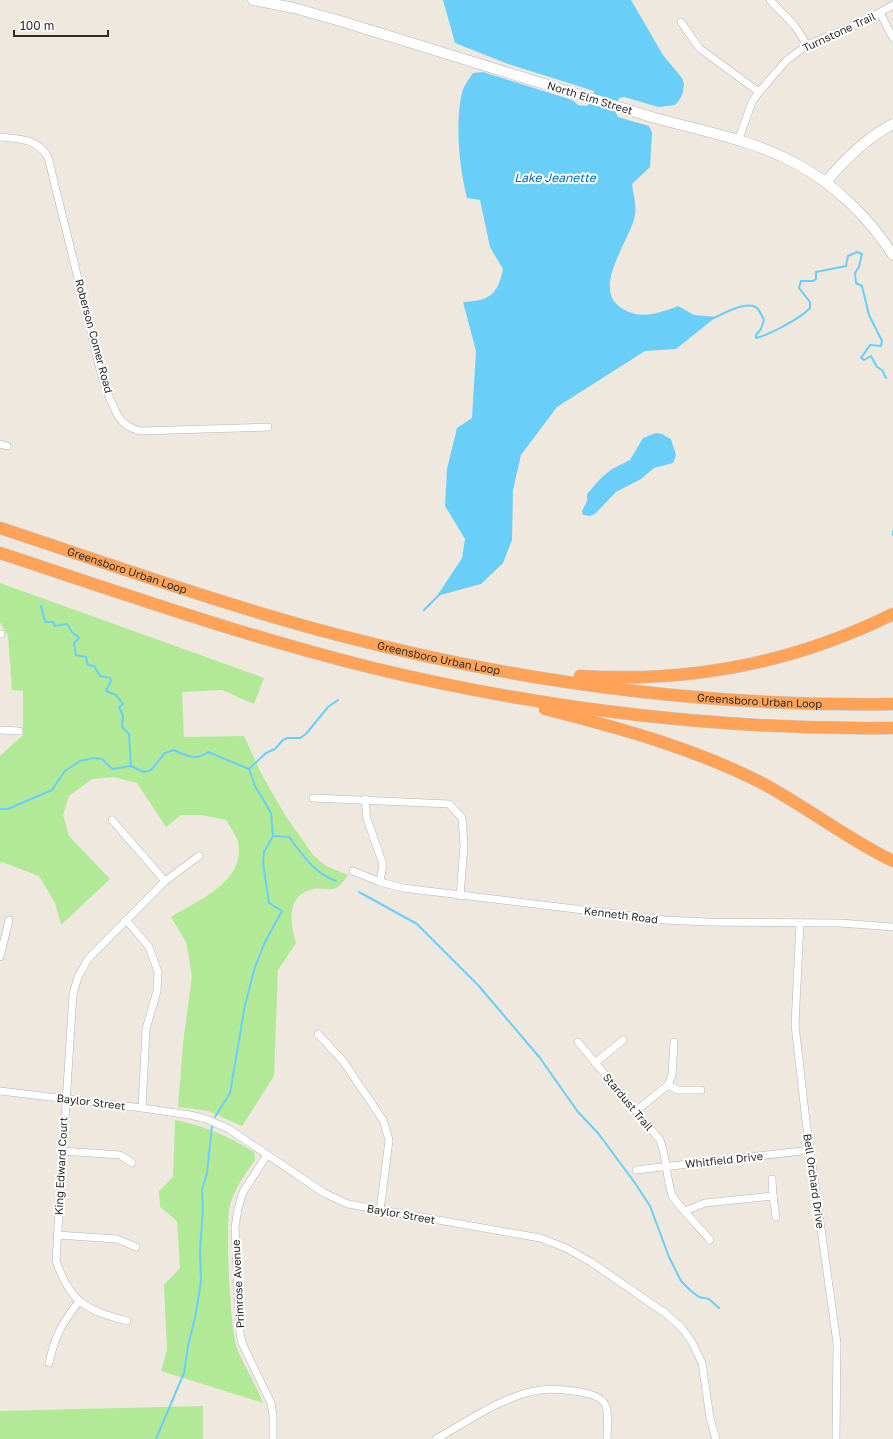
<svg xmlns="http://www.w3.org/2000/svg" width="893" height="1439" font-family="'Golos Text',sans-serif">
<style>
.green{fill:#b1e996}
.water{fill:#6acff8}
.lines{fill:none;stroke-linecap:round;stroke-linejoin:round}
.stream{stroke:#6acff8;stroke-width:2}
.street-casing{stroke:#b2b4c1;stroke-width:8}
.secondary-casing{stroke:#b2b4c1;stroke-width:11}
.highway-casing{stroke:#c8c8c8;stroke-width:13}
.street{stroke:#fff;stroke-width:7}
.secondary{stroke:#fff;stroke-width:10}
.highway{stroke:#ffa358;stroke-width:12}
.labels{text-anchor:middle;stroke-width:4;stroke-linejoin:round;paint-order:stroke}
.street-label{font-size:11px;fill:#2c2c2c;stroke:#fff}
.water-label{font-size:12px;font-style:italic;fill:#036da9;stroke:#fff}
</style>
<rect width="100%" height="100%" fill="#efe8de"/>
<g class="green">
<path d="M0,583l264,95 -10,26 -32,-14 -40,2 2,45 60,-1 17,37 24,42 28,40 13,11 22,9c-3,4 -6,9 -10,12 -8,5 -16,0 -25,2 -27,6 -23,34 -17,54l-18,27 -4,106 -32,50 -34,-15 -30,-4 5,-63 9,-68 -6,-34 -15,-25c27,-17 75,-35 67,-75 -2,-7 -8,-15 -12,-22l-25,-5h-20l-15,12 -29,-44 -24,-6 -21,2 -23,17 -6,19 6,21 41,43 -49,46 -6,-22 -16,-27 -37,-14 -2,1v-107l23,-21v-44l-11,-1 -4,-54 -8,-14z"/>
<path d="M175,1120c30,6 53,16 79,32l1,8c-10,14 -20,28 -25,45 -5,18 0,125 7,143 7,18 19,36 26,55l-102,-32 6,-21 -3,-65 16,-17 -3,-47 -17,-14 -1,-16 14,-14z"/>
<polygon points="203,1406 203,1439 0,1439 0,1411"/>
</g>
<g class="water">
<path d="M443,0h188l32,55 19,23 2,6 -1,8 -3,7 -5,6 -17,2 -34,-10 -5,1 -4,13 3,6 31,9 3,7 -2,34 -18,17c1,10 5,22 3,31 -4,25 -46,75 -12,94 19,11 36,4 55,-3l16,9 22,2 -40,32 -31,2 -88,56 -36,48 -8,35 -1,50 -9,23 -22,21 -44,12 25,-38 3,-19 -20,-33 2,-37 10,-41 15,-10 4,-67 -13,-49c26,-1 35,-7 40,-33l-13,-22 -10,-47 -13,-2c-8,-31 -12,-75 -5,-106 2,-6 7,-13 11,-19l10,-1 89,28 6,5 9,1 7,-8v-7l-86,-27 -53,-21z"/>
<polygon points="656,433 662,434 671,439 676,455 673,463 654,468 641,479 616,492 595,514 590,516 583,515 582,511 587,501 587,494 601,478 612,469 630,460 643,438"/>
</g>
<g class="lines">
<g class="stream">
<path d="M714,318c10,-5 33,-18 43,-10 3,3 5,8 7,12l-3,9 -5,6v3c13,-3 45,-20 54,-30v-6l-11,-14 2,-7h12l3,-2v-7l30,-6 2,-10 9,-4 5,2 -3,13 -4,6 1,10 6,3 7,29 13,26 -1,5 -11,-1 -9,13 3,2 7,-4 6,11 5,3 4,8"/>
<polyline points="893,531 893,535"/>
<polyline points="41,606 45,622 53,622 55,626 67,624 72,632 79,638 74,643 76,655 86,657 88,665 94,666 100,676 110,678 111,681 106,691 116,695 123,704 119,707 123,716 122,727 129,734 131,766"/>
<polyline points="424,610 439,595"/>
<polyline points="249,769 266,753 275,749 283,740 287,738 300,738 306,734 328,707 338,700"/>
<path d="M0,809h8l44,-19 13,-19 15,-10 14,-3 8,1 10,10 19,-3 13,6 7,-2 14,-17 9,-3c12,6 23,11 34,2l41,17 6,17 16,27 2,23 -9,16 -1,11 6,40 13,8 -17,31 -10,25 -10,38 -15,88 -15,24"/>
<path d="M273,836l16,1c14,18 25,36 47,44"/>
<polyline points="359,892 417,924 478,985 540,1058 578,1112 598,1133 635,1183 650,1206 669,1257 681,1281 691,1291 699,1297 709,1299 719,1308"/>
<polyline points="156,1439 184,1373 188,1346 196,1313 201,1281 200,1250 203,1209 202,1190 207,1173 212,1126"/>
</g>
<g class="street-casing">
<g id="street">
<polyline points="770,0 795,26 807,45"/>
<polyline points="880,13 893,38"/>
<polyline points="681,22 699,48 759,92"/>
<path d="M0,137c19,2 37,1 48,20 13,53 26,105 39,158 8,32 14,69 30,99 5,10 14,15 24,17l127,-4"/>
<polyline points="738,141 752,102 759,92 786,61 807,45 861,23 893,5"/>
<polyline points="0,444 7,446"/>
<polyline points="0,634 1,634"/>
<polyline points="0,730 19,731"/>
<polyline points="313,798 449,804 462,818 464,846 460,896"/>
<polyline points="365,799 367,819 383,864 380,882"/>
<polyline points="112,820 165,881"/>
<polyline points="353,871 380,882 403,888 665,920 707,922 840,923 893,927"/>
<polyline points="126,920 149,947 158,972 157,991 146,1029 142,1108"/>
<polyline points="800,923 795,1025 806,1121 837,1343 836,1439"/>
<polyline points="0,957 9,920"/>
<polyline points="318,1034 343,1061 383,1120 389,1140 380,1211"/>
<path d="M578,1042l82,98c7,18 6,37 12,55 4,9 31,36 38,45"/>
<polyline points="595,1063 623,1040"/>
<polyline points="668,1085 678,1090 701,1090"/>
<polyline points="0,1091 142,1108 190,1115 206,1119 229,1129 324,1193 348,1204 540,1238 566,1248 591,1262 665,1313 681,1327 692,1342 702,1363 710,1418 716,1439"/>
<polyline points="636,1111 668,1085 672,1075 674,1042"/>
<polyline points="62,1151 120,1155 132,1163"/>
<polyline points="267,1155 243,1192 238,1209 235,1227 240,1333 242,1343 271,1403 273,1415 273,1439"/>
<polyline points="636,1170 811,1150"/>
<polyline points="772,1179 773,1196"/>
<polyline points="685,1211 705,1203 773,1196 776,1217"/>
<polyline points="57,1235 117,1239 136,1247"/>
<path d="M127,1321c-41,-11 -58,-19 -71,-61l17,-266 5,-17 10,-18 77,-78 34,-25"/>
<path d="M49,1363c6,-28 13,-39 30,-62"/>
<path d="M436,1439c31,-17 70,-45 105,-49 13,-2 26,0 39,2 10,2 21,4 26,14 3,8 1,24 1,33"/>
</g>
</g>
<g class="secondary-casing">
<g id="secondary">
<path d="M253,0l41,8 43,12c103,32 205,63 308,95 50,15 104,23 150,48 40,21 74,55 98,92"/>
<path d="M826,182c19,-23 40,-44 67,-58"/>
</g>
</g>
<g class="highway-casing">
<g id="highway">
<path id="s1" d="M0,528c112,37 224,77 338,107 180,47 368,72 555,69"/>
<path d="M0,553c124,41 247,84 373,115 170,41 346,62 520,60"/>
<path d="M580,676c109,7 214,-13 313,-62"/>
<path d="M545,709c75,19 148,39 217,74 45,24 85,56 131,78"/>
</g>
</g>
<use href="#street" class="street"/>
<use href="#secondary" class="secondary"/>
<use href="#highway" class="highway"/>
</g>
<g class="labels">
<g class="street-label">
<text transform="translate(839 32) rotate(-25)" y="4">Turnstone Trail</text>
<text transform="translate(590 98) rotate(17)" y="4">North Elm Street</text>
<text transform="translate(94 336) rotate(75)" y="4">Roberson Comer Road</text>
<text dy="4" stroke="none"><textPath href="#s1" startOffset="134">Greensboro Urban Loop</textPath></text>
<text dy="4" stroke="none"><textPath href="#s1" startOffset="458">Greensboro Urban Loop</textPath></text>
<text dy="4" stroke="none"><textPath href="#s1" startOffset="782">Greensboro Urban Loop</textPath></text>
<text transform="translate(621 915) rotate(7)" y="4">Kenneth Road</text>
<text transform="translate(91 1102) rotate(7)" y="4">Baylor Street</text>
<text transform="translate(628 1102) rotate(50)" y="4">Stardust Trail</text>
<text transform="translate(724 1160) rotate(-6)" y="4">Whitfield Drive</text>
<text transform="translate(61 1166) rotate(-87)" y="4">King Edward Court</text>
<text transform="translate(814 1181) rotate(82)" y="4">Bell Orchard Drive</text>
<text transform="translate(401 1214) rotate(10)" y="4">Baylor Street</text>
<text transform="translate(238 1284) rotate(-93)" y="4">Primrose Avenue</text>
</g>
<g class="water-label">
<text x="555" y="182">Lake Jeanette</text>
</g>
</g>
<path d="M14 30v6h94v-6" fill="none" stroke="#2c2c2c" stroke-width="2"/>
<text x="20" y="30" font-size="12" fill="#2c2c2c" stroke="#ffffff" stroke-width="3" paint-order="stroke">100 m</text>
</svg>
